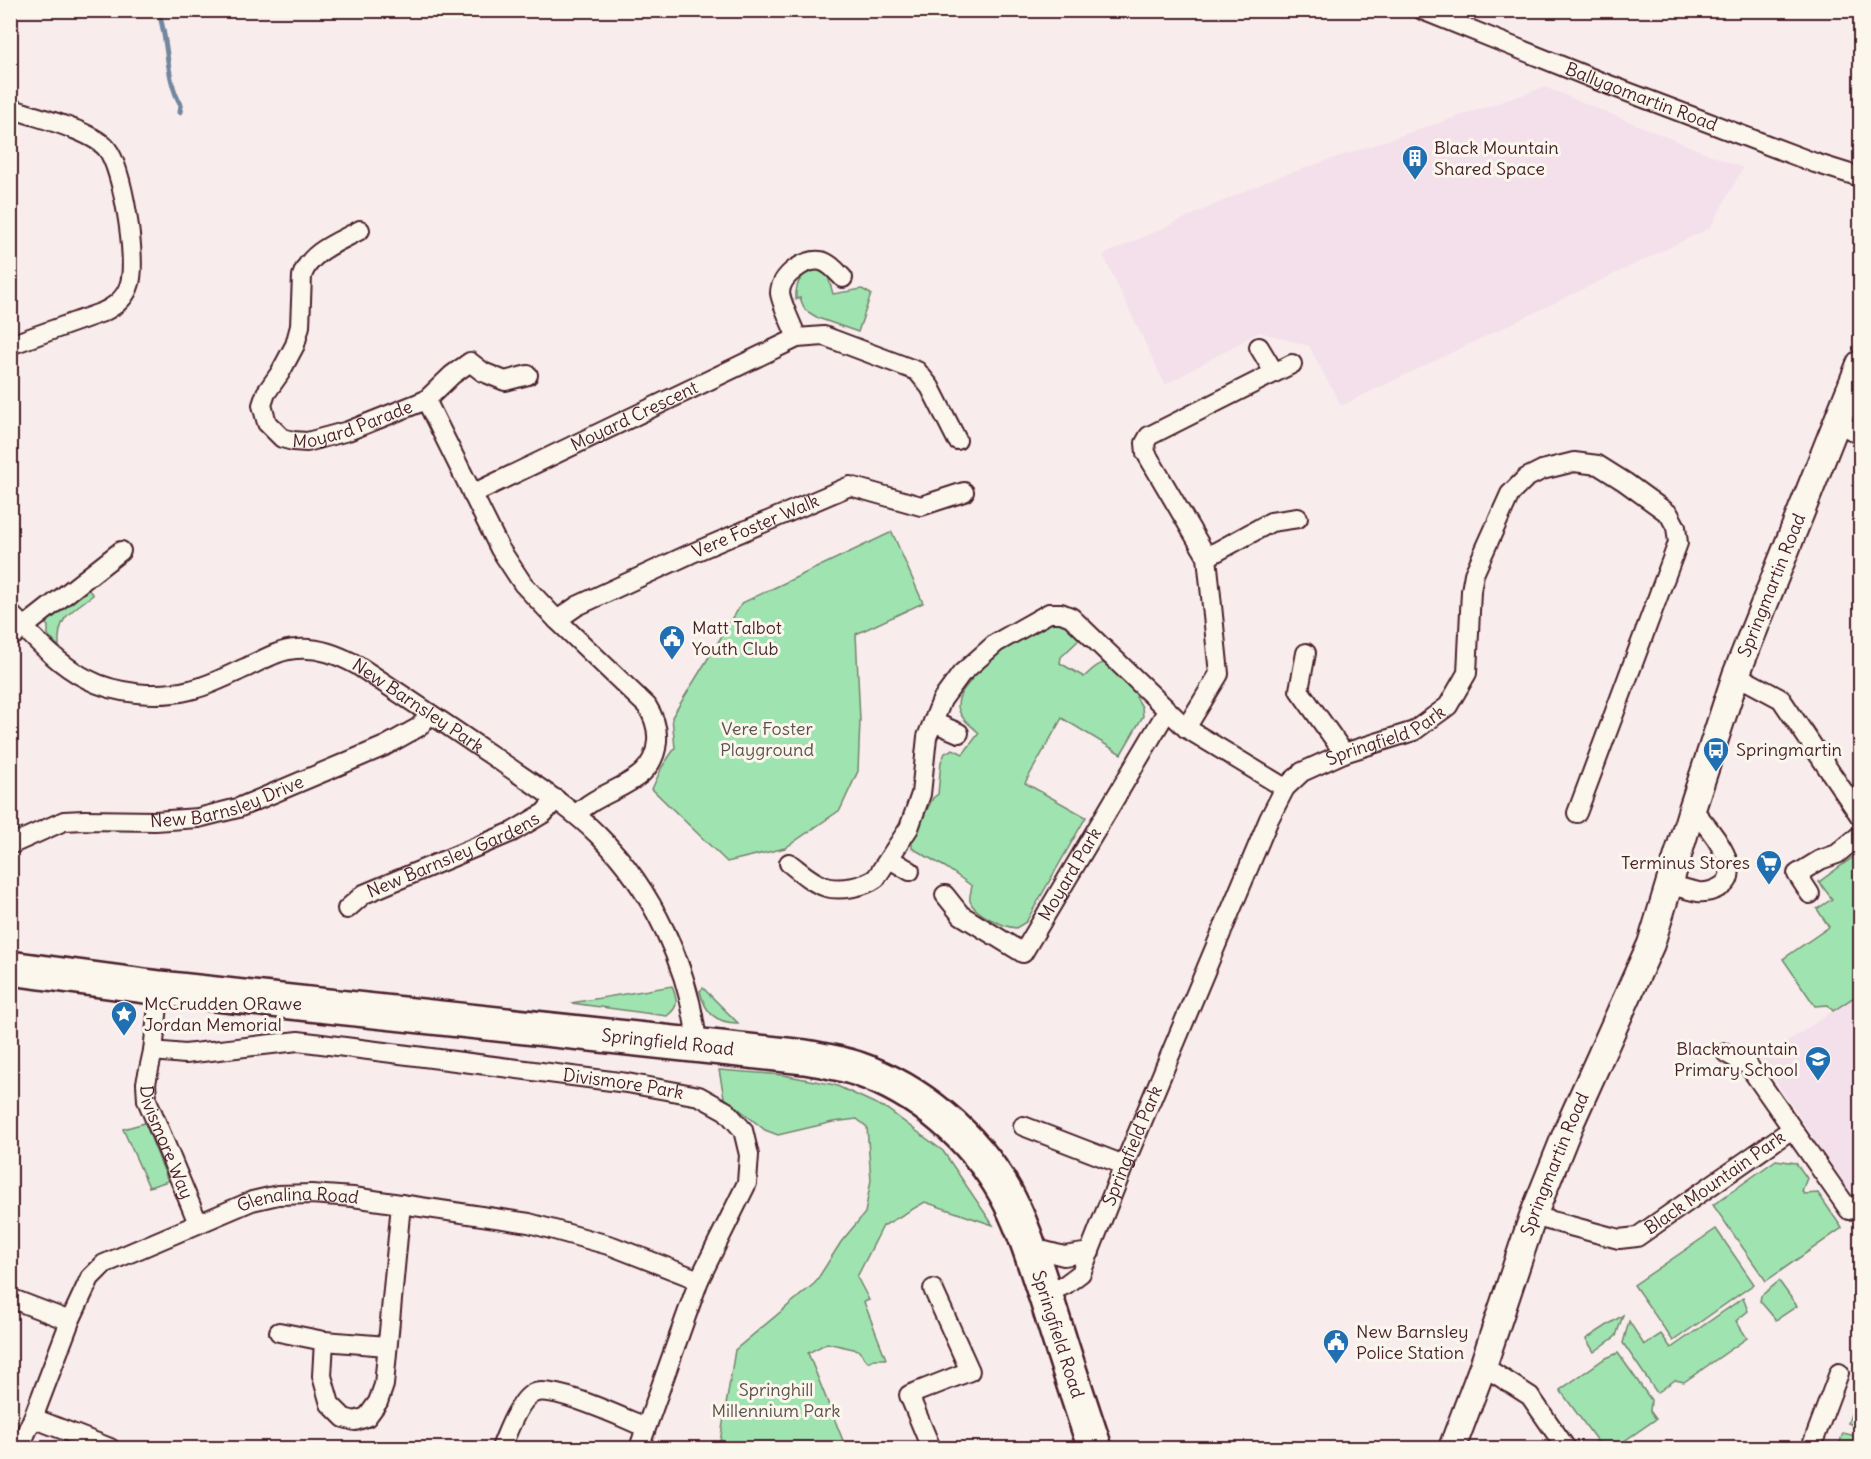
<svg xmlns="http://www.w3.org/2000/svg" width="1871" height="1459" font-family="Delius,sans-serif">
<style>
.built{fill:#f4e0eb}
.green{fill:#9fe4b0;stroke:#74826e;stroke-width:1.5}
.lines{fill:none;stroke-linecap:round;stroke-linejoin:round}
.stream{stroke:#72869f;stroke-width:5}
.street-casing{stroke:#4a1f2b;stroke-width:22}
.secondary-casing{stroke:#4a1f2b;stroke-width:30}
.highway-casing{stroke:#4a1f2b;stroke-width:38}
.street{stroke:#fbf7ec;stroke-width:18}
.secondary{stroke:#fbf7ec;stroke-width:26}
.highway{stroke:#fbf7ec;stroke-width:33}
.labels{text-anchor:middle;stroke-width:6;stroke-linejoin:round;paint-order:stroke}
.street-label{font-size:18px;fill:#4a1f2b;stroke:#fbf7ec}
.poi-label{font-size:18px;fill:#4a1f2b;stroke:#fbf7ec;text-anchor:start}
.park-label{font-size:18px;fill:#5f504c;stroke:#fbf7ec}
</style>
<rect width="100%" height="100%" fill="#f8edec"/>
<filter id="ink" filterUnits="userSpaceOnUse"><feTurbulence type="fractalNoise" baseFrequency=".0167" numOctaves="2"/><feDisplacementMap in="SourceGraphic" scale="12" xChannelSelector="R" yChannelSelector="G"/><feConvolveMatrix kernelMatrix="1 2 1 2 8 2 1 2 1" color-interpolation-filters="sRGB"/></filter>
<g filter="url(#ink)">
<g class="built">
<polygon points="1545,87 1743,168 1710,228 1341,406 1309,346 1259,332 1165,385 1103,255 1272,179"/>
<polygon points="1860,993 1860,1183 1849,1191 1761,1059"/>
</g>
<g class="green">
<path d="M818,270l10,6 5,18 29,-5 9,5 -13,38 -40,-14 -13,-8 -5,-12 -4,1c-1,-16 5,-27 22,-29z"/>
<polygon points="892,532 923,603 856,634 860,720 858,771 840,810 785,848 727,862 652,789 662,767 675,748 672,717 742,603"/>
<path d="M87,588l6,7c-22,17 -36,21 -34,52l-11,-12v-9l-3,-3z"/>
<path d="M1062,620l22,15 -23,22 -1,6 24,14c6,-5 12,-13 20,-14 9,0 27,22 33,29l-1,5 6,10 1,9 -22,38 -59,-36 -37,65 61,34 -60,105 -10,6c-12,-1 -42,-14 -46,-27 -1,-4 1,-10 2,-15l-27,-19 -33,-19v-9l21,-41 5,-4 3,-32 4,-9 8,-4 10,5 16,-21c-8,-8 -21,-16 -21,-28 0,-9 5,-15 10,-21 20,-29 60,-56 94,-64z"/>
<polygon points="1860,852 1860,993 1833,1011 1828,1005 1815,1006 1783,959 1829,927 1817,909 1832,899 1819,882"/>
<path d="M672,986c5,14 8,20 -5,30l-96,-13z"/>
<path d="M703,988l35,35c-23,0 -33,-11 -38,-32z"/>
<polygon points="719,1070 783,1075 835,1085 887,1109 943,1151 993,1225 925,1202 883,1226 857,1277 869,1300 864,1302 886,1359 874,1359 868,1362 858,1350 827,1343 808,1353 846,1448 719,1448 735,1350 815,1283 841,1242 865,1213 871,1180 867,1127 857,1119 833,1122 778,1135 765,1130 724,1097"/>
<polygon points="145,1123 168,1181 149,1187 123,1129"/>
<polygon points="1776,1160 1796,1163 1807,1178 1802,1191 1804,1194 1818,1193 1842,1228 1766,1281 1713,1205"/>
<polygon points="1716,1229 1754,1284 1673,1341 1634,1285"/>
<polygon points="1779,1281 1797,1306 1776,1320 1760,1301 1761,1296"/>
<polygon points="1743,1298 1748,1311 1736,1321 1747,1338 1684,1382 1675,1380 1657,1393 1623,1343 1629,1321 1644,1345 1661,1334 1671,1348"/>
<polygon points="1623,1315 1616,1336 1594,1352 1586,1339"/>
<polygon points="1618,1353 1651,1400 1650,1411 1656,1419 1614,1448 1602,1448 1560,1390 1604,1359"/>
<polygon points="1860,1386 1860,1428 1848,1423"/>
<polygon points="1843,1433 1860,1437 1860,1448 1838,1448"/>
</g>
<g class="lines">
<path class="stream" d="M158,10c11,30 7,69 23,95l-1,7"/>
<g class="street-casing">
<g id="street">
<path id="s1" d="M1422,10l182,73 211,80 45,14"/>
<path d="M10,108c25,9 82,22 97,41 16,20 30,110 23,134 -4,15 -14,23 -27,29l-93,33"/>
<path id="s2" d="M360,230c-21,12 -50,21 -58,46l-2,50 -5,19 -15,28 -14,20 -4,12 5,18 15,15 11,3 14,1 41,-11 78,-31 26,-25 18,-13 13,10 22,9 23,-6"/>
<path d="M797,338c-4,-11 -16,-35 -17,-45 0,-17 25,-35 41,-32 9,2 16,11 22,17"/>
<polyline points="1259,347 1274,372"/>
<path d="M426,400l74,149 23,35 34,36 90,86c7,11 11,22 10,35 -3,46 -54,45 -81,74"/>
<polyline points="1837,422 1860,435"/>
<path id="s3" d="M472,494l325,-156 27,-2 93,35 13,16 27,53"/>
<polyline points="1207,557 1271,522 1298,518"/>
<path id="s4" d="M10,613c23,24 47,51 77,66 28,15 71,19 103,11 19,-4 37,-14 55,-22 16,-7 33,-18 51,-19 23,-2 42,6 61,16 47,31 93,62 140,94 34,24 71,46 101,76 54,53 92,134 99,209"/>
<path id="s5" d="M557,620l20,-14 113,-52 160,-68 71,20 43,-14"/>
<polyline points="10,638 121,551"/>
<polyline points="1306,653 1299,690 1344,753"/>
<polyline points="1736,675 1781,699 1860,816"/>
<polyline points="933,722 959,733"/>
<polyline points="1186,728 1219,674 1207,557 1146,453 1145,443 1149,436 1292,364"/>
<path id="s6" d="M10,845l54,-24 20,-1 71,1 43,-3 40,-10 147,-62 34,-19 11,-13"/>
<polyline points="890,859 910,871"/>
<path d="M789,863c12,9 23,20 37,24 14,4 38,0 50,-9l33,-50 12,-34 6,-57 15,-37 19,-26 35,-31 53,-30h12l10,4 115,111 99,60"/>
<path d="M1670,885c9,2 19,5 28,7 7,1 15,-1 22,-5 29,-15 -16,-65 -28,-78"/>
<polyline points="1810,894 1797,874 1820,860 1837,854 1860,835"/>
<path id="s7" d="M945,895l16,20 62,38 144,-242"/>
<path id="s8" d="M347,909l17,-15 148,-62 32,-19 12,-14"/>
<path id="s9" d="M160,988l-7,63 -7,32 1,17 51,123"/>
<path id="s10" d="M153,1051l32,3 113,-13 329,42 72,13 27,15 17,19 6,25 -2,28 -48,97 -60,168"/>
<polyline points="1726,1053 1748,1065 1849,1210 1860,1203"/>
<polyline points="1023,1126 1124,1165"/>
<path id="s11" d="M1533,1216l86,23 18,-2 155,-108"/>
<polyline points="1029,1247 1064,1256 1090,1252"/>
<path id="s12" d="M1044,1294l21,-9 16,-12 43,-108 145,-346 16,-31 17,-16 42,-19 70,-22 34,-25 19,-33 4,-82 3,-17 36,-80 16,-16 16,-8 32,-8 24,3 27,17 44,32 7,13 2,16 -101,270"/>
<polyline points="10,1298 70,1321"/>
<polyline points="279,1332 324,1341 387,1346"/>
<polyline points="324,1341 322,1376 330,1404 344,1418 355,1421 367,1417 378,1402 384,1385 401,1204"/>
<polyline points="1483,1366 1530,1396 1566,1448"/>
<polyline points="33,1418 110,1448"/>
<path id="s13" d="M19,1448l14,-30 37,-97 20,-43 14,-14 148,-63 26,-6 33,-1 42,3 176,26 83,23 87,34"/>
<path d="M501,1448c5,-13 19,-50 33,-55 20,-8 89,25 111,34"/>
<polyline points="931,1448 909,1395 970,1371 933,1289"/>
<polyline points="1811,1448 1839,1373"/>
</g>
</g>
<g class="secondary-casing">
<g id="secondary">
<path id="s14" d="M1452,1448l31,-82 50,-150 37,-92 81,-180 41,-135 44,-134 124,-311"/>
</g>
</g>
<g class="highway-casing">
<g id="highway">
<path id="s15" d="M10,968l150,20 645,69c18,3 36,6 53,12 61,21 115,67 147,123 18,32 29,70 41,105 16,51 32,101 49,151"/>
</g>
</g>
<use href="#street" class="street"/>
<use href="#secondary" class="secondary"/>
<use href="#highway" class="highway"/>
</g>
</g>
<defs>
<g id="building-pin" transform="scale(1.35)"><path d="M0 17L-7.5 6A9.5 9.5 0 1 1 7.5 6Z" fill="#1f6fb2" stroke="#fbf7ec"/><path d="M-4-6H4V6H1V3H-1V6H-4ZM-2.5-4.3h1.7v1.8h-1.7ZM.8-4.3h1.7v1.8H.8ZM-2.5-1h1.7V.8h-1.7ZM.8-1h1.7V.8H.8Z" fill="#fff"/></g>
<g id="civic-pin" transform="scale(1.35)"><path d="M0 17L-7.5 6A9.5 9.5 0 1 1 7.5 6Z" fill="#1f6fb2" stroke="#fbf7ec"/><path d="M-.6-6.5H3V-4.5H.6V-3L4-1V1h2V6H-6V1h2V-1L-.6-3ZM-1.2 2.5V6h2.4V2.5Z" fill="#fff"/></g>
<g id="bus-pin" transform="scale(1.35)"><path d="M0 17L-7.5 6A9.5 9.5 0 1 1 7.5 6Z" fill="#1f6fb2" stroke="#fbf7ec"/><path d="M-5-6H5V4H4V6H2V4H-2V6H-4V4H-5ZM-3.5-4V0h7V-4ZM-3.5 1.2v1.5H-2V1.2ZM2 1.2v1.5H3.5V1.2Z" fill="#fff"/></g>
<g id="supermarket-pin" transform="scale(1.35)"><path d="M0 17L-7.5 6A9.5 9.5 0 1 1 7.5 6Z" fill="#1f6fb2" stroke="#fbf7ec"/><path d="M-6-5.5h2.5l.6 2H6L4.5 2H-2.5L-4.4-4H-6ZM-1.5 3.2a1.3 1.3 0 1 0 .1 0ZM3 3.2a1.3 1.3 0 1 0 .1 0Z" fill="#fff"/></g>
<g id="sight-pin" transform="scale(1.35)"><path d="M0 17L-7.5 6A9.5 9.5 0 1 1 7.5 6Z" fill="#1f6fb2" stroke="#fbf7ec"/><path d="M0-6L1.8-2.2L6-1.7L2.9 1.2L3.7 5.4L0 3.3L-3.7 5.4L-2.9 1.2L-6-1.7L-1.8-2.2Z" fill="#fff"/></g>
<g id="school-pin" transform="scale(1.35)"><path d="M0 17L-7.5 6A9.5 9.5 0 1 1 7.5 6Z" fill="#1f6fb2" stroke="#fbf7ec"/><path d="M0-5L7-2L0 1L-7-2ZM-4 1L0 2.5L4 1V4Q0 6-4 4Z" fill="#fff"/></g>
</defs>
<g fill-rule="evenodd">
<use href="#building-pin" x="1415" y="158"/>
<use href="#civic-pin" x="672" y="638"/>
<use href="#bus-pin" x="1716" y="750"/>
<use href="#supermarket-pin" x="1769" y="863"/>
<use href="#sight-pin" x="124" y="1014"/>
<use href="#school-pin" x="1818" y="1059"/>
<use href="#civic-pin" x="1336" y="1342"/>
</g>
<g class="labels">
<g class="street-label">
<text dy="6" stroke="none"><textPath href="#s1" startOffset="236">Ballygomartin Road</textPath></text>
<text dy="6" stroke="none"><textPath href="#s3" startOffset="180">Moyard Crescent</textPath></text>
<text dy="6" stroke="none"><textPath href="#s2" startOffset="328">Moyard Parade</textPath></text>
<text dy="6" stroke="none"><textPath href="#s5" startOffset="220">Vere Foster Walk</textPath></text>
<text dy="6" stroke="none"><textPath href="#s14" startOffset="921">Springmartin Road</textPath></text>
<text dy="6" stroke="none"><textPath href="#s4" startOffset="459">New Barnsley Park</textPath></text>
<text dy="6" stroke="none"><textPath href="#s12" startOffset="684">Springfield Park</textPath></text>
<text dy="6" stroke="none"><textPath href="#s6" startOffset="225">New Barnsley Drive</textPath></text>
<text dy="6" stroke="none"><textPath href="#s8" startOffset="120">New Barnsley Gardens</textPath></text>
<text dy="6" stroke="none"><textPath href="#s7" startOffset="190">Moyard Park</textPath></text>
<text dy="6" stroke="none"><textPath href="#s15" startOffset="662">Springfield Road</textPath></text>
<text dy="6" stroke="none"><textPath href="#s10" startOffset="474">Divismore Park</textPath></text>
<text dy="6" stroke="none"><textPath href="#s9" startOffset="159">Divismore Way</textPath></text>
<text dy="6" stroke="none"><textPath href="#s12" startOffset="180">Springfield Park</textPath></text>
<text dy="6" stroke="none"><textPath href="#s14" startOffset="302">Springmartin Road</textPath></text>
<text dy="6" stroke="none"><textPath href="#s11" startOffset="202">Black Mountain Park</textPath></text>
<text dy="6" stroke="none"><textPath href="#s13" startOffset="411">Glenalina Road</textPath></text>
<text dy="6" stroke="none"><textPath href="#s15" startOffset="1202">Springfield Road</textPath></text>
</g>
<g class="poi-label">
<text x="1434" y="154">Black Mountain<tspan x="1434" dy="21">Shared Space</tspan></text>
<text x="692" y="634">Matt Talbot<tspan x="692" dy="21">Youth Club</tspan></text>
<text x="1736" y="756">Springmartin</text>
<text x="1750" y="869" text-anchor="end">Terminus Stores</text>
<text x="144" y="1010">McCrudden ORawe<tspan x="144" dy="21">Jordan Memorial</tspan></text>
<text x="1798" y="1055" text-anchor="end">Blackmountain<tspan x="1798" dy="21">Primary School</tspan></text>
<text x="1356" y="1338">New Barnsley<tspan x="1356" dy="21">Police Station</tspan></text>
</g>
<g class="park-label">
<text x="767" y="735">Vere Foster<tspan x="767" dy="21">Playground</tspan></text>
<text x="776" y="1396">Springhill<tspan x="776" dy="21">Millennium Park</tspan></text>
</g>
</g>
<rect width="1871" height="1459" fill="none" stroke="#fbf7ec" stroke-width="36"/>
<rect x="18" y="18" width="1835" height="1423" fill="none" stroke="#4a1f2b" stroke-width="2" filter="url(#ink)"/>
</svg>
